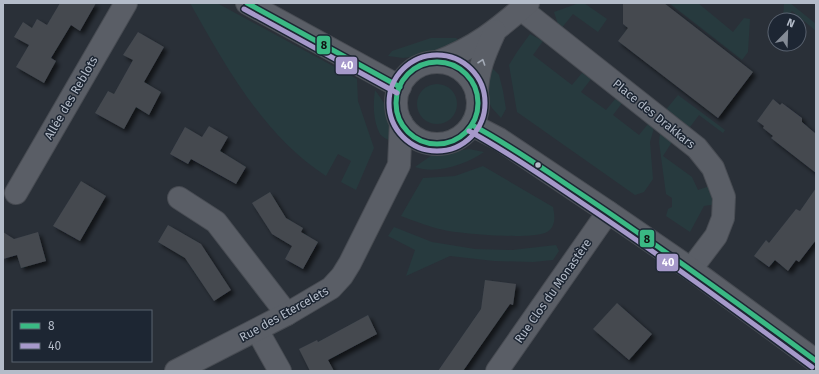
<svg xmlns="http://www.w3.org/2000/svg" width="819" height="374" font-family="'Fira Sans',sans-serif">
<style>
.green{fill:#273a3e}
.building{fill:#444950;filter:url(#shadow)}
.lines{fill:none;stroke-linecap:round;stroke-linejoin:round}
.minor-casing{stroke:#484c53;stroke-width:24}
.minor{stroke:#5a5e66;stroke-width:22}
.bus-1-casing{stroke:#1d2633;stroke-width:8}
.bus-2-casing{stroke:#1d2633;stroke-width:8}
.bus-1{stroke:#3ab984;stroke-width:5}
.bus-2{stroke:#a699ca;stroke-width:5}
.oneway{stroke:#a2a9b5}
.bus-dot{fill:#b4bcc9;stroke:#1d2633;stroke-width:1.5}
.labels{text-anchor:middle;stroke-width:3;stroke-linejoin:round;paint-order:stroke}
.street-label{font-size:12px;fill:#b4bcc9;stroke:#1d2633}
.line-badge{stroke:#1d2633;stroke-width:1.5}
.badge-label{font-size:11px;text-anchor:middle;font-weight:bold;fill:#fff}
.pale-badge-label{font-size:11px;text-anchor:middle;font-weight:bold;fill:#111}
</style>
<defs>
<filter id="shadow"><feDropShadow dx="3.5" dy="3.5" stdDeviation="2" flood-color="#0009"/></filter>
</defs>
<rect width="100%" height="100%" fill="#2a3038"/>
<g class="green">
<path d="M190,3h27l140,76 1,22 16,47 -18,42 -15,-8 10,-21 -13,-7 -12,22c-62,-40 -100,-109 -136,-173z"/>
<polygon points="579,3 584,3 607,19 598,32 573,14 560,30 554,12"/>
<polygon points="669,3 698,3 733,32 744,18 750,19 748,52 742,60"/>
<polygon points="784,3 790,3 816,24 816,31 792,11 785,20 783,20"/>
<polygon points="530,34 543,41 533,55 572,85 582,73 591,79 581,92 606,110 616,98 622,103 613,115 639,135 648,124 654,128 650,142 653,179 644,192 635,195 517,112 509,65 517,52"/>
<polygon points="431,38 456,38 462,44 444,53 403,58 388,56 392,51"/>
<polygon points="491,67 499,75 503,91 506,109 501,118 492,108 486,97"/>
<circle cx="437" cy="104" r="20"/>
<path d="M375,90c14,19 18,28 15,51 -3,-2 -8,-4 -10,-7 -7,-13 -7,-30 -5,-44z"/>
<polygon points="678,95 725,130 723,133 699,115 687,131 664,112"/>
<polygon points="660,133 672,142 663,156 692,177 698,190 713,185 717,204 704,206 690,232 666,216 668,209 672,207 672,198 666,194 659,142"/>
<path d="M469,149l15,3c-18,12 -47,23 -69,15l17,-12z"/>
<path d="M483,166l70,41c2,9 3,20 -6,25 -13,8 -86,2 -103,-2 -15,-3 -29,-9 -43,-14l22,-38 32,-2z"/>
<polygon points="394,227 432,242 475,249 512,250 556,245 559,251 553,260 533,262 494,261 450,256 406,276 415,250 388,236"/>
</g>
<g class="building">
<polygon points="60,3 96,3 80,31 71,25 51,58 56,61 44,83 16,67 29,45 14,37 23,22 32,28 37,19 47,25"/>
<polygon points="623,3 664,3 753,72 718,118 618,41 628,28 623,24"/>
<polygon points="138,32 164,47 144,82 161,92 149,115 136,107 124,129 95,113 108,91 114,94 133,60 123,55"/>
<polygon points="773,99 780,105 782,103 802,118 802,122 816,134 816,173 771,138 773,136 763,128 764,126 757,121"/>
<polygon points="209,126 228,137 220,151 246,167 236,184 191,159 188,164 170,154 185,127 202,137"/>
<polygon points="81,181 106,196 80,241 53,226"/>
<polygon points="816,188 816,240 799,262 796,260 788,271 775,260 769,267 754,256 766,240 769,243 796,209 800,211"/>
<polygon points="270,192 286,218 303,228 301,232 318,242 303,269 285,259 292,246 272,234 252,203"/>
<polygon points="168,225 201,244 231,290 214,301 185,258 158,242"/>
<polygon points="3,232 14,239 38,232 46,261 21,268 17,255 3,259"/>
<polygon points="485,280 516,284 513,305 510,304 463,371 438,371 481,309"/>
<polygon points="617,303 652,334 629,360 593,329"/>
<polygon points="368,315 377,334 328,360 334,371 310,371 299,349 317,340 318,342"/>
</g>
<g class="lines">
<g class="minor-casing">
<g id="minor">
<polyline points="247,3 400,87"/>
<polyline points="521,9 697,148 713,168 724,197 723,218 716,236 691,269"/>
<path d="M437,62c38,-14 61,-33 91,-59"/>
<circle cx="437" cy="103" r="41"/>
<path d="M477,95c0,-25 8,-42 18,-64"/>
<polyline points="472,125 499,139 608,212 691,269 816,361"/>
<polyline points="16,193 126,3"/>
<polyline points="179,198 216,222 287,314"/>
<polyline points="257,330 280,371"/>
<polyline points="176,371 287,314 331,288 342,276 350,263 399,165 401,122"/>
<polyline points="497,371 608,212"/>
</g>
</g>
<use href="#minor" class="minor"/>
<g class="bus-1-casing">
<g id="bus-1">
<polyline points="247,3 400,87"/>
<circle cx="437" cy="103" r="41"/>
<path d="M472,125c40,21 77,48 115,73 78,52 153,107 229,163"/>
</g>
</g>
<g class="bus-2-casing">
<g id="bus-2">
<polyline points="244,9 397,93"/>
<circle cx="437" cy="103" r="48"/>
<path d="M469,131c39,21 76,47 113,72 78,52 154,108 230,164"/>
</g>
</g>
<use href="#bus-1" class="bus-1"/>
<use href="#bus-2" class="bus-2"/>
</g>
<defs><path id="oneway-chevron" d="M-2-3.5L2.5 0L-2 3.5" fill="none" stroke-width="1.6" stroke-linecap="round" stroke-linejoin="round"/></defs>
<use class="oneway" href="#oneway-chevron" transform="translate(482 62) rotate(-71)"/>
<circle class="bus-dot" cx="538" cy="165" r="3.5"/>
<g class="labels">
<g class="street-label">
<text transform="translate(71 98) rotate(-60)" y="4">Allée des Reblots</text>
<text transform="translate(654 114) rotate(39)" y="4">Place des Drakkars</text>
<text transform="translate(553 291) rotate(-55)" y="4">Rue Clos du Monastère</text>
<text transform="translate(284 314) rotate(-29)" y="4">Rue des Etercelets</text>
</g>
</g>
<g class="line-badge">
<rect x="316" y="35" width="15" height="20" rx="4" fill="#3ab984"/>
<rect x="335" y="56" width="23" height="19" rx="4" fill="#a699ca"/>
<rect x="639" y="229" width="16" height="19" rx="4" fill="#3ab984"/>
<rect x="656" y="253" width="23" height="19" rx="4" fill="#a699ca"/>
</g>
<g class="badge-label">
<text x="347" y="69">40</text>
<text x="668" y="266">40</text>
</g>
<g class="pale-badge-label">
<text x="324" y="49">8</text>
<text x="647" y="243">8</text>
</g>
<rect width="819" height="374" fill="none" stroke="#b4bcc9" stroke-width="8"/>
<rect x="12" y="310" width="140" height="52" fill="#1d2633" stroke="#59626f"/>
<rect x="20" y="323" width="20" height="6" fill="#3ab984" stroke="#59626f"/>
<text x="48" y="330" font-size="12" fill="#b4bcc9">8</text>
<rect x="20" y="343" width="20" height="6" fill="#a699ca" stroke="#59626f"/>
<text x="48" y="350" font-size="12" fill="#b4bcc9">40</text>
<g transform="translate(787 32) rotate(23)"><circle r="19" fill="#1d2633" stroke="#59626f"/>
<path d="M0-3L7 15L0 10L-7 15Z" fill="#848b96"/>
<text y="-6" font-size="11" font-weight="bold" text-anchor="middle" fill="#b4bcc9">N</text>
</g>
</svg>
